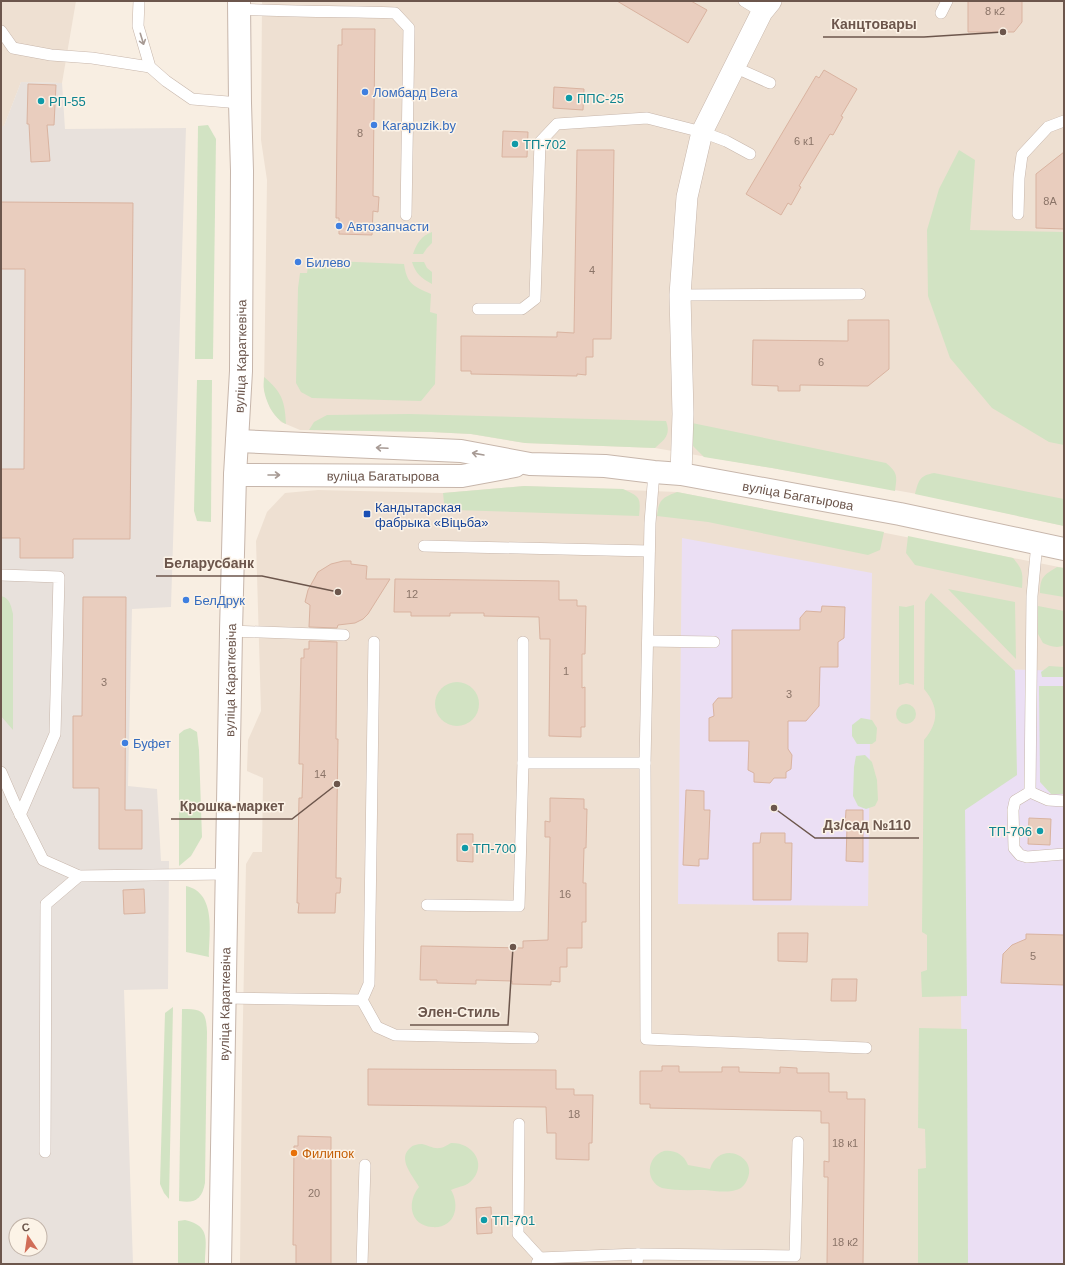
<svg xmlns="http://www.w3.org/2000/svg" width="1065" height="1265" font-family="Helvetica,sans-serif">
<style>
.residential{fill:#eee0d2}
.industrial{fill:#e8e1dc;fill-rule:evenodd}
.education{fill:#ebdff4}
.green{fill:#d2e3c3}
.building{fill:#e9cdbe;stroke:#d9b3a0}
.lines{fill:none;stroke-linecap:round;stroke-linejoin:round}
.service-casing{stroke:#c7b6ab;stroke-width:12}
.minor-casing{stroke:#c7b6ab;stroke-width:22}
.tertiary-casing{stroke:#c7b6ab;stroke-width:24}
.service{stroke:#fff;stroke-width:11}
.minor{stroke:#fff;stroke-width:21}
.tertiary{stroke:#fff;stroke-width:22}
.oneway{stroke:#a79a94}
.shop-dot{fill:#3f7fe0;stroke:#fcf3e7;stroke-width:1.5}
.culture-dot{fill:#0f9aa8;stroke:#fcf3e7;stroke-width:1.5}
.transit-dot{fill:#1a4fb4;stroke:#fcf3e7;stroke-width:1.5}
.food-dot{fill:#e8710a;stroke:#fcf3e7;stroke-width:1.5}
.labels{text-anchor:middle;stroke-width:3;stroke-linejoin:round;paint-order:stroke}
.number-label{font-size:11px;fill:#8b7468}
.shop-label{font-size:13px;fill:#366cbe;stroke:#fcf3e7;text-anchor:start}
.culture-label{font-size:13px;fill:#0d838f;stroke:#fcf3e7;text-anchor:start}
.street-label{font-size:13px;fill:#6c564c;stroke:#fcf3e7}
.transit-label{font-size:13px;fill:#164399;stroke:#fcf3e7;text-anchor:start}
.food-label{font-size:13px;fill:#c56008;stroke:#fcf3e7;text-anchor:start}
.leader{fill:none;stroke:#6c564c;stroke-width:1.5}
.callout-dot{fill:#6c564c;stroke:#fcf3e7;stroke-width:1.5}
.callout-label{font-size:14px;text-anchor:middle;font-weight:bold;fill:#6c564c;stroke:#fcf3e7;stroke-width:3;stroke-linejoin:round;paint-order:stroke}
</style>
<rect width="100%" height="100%" fill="#f8eee2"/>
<g class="residential">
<polygon points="1,1 76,1 62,83 21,82 4,126 1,126"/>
<polygon points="262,1 1064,1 1064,526 928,496 772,468 655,448 525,443 471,434 431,432 300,430 281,422 270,408 264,390 267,180 261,140"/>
<polygon points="524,486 677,492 1064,568 1064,1264 240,1264 242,1068 246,864 253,852 262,852 263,778 247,771 248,740 261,711 256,541 267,512 285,493 318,490 443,493"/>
</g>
<path class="industrial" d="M21,82l41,1 3,46 121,-1 -15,479 -39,2 -4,177 29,3 4,72h8l-1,128 -44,1 9,274h-132v-1138h3zM16,1225h24v24h-24z"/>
<g class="education">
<polygon points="682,538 872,573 868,906 678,904"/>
<polygon points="961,668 1064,671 1064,1264 964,1264 961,1004"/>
</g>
<g class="green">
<polygon points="208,125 216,139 213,359 195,359 198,126"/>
<polygon points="959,150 975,160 970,230 1064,232 1064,445 1049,442 992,408 950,358 928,296 927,230 939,189"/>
<path d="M432,232v11l-5,5 -4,6h-10c4,-11 8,-18 19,-22z"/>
<path d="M309,260l95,4c3,20 9,22 27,30l-1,18 7,2 -2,70 -14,17 -109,-3 -11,-6 -5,-9 2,-95 2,-15h7z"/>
<path d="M412,262h12l3,6 5,4v12c-11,-6 -16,-10 -20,-22z"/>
<path d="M264,377c18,15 21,24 22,47 -12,-5 -20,-22 -22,-34 -1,-4 0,-9 0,-13z"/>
<polygon points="197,380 212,380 211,522 197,521 194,511"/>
<path d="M409,414l257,7c5,14 -1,18 -11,27l-130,-5 -54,-9 -40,-2 -122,-2 5,-8 13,-7z"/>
<path d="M692,423l194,40c12,10 11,13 9,28l-123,-23 -68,-11 -11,-11 -4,-9z"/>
<path d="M934,473l130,26v27l-149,-32c4,-14 4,-18 19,-21z"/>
<path d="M524,486l99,3c17,8 18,8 16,27l-185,-6 -10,-7 -1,-10z"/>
<path d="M677,492l207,40 -4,18 -12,5 -160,-33 -51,-6c2,-17 5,-18 20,-24z"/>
<path d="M908,536l105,22c10,12 10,15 9,30l-107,-23 -9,-12z"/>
<path d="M1057,567l7,1v29l-24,-4c0,-16 4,-18 17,-26z"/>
<polygon points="948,589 1015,602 1016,659"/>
<path d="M931,593l84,78 2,104 -52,35 2,186 -45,1 -1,-25 6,-2v-35l-5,-3 2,-192c15,-18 15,-33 0,-51l1,-87z"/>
<path d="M1,596c9,2 10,10 12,18v116l-12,-14z"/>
<polygon points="914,605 914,685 907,683 899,685 899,606 906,607"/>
<path d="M1038,606l26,5v34c-7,4 -14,1 -21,-2l-5,-9z"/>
<polygon points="1049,666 1064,667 1064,677 1042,677 1041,672"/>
<circle cx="457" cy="704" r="22"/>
<polygon points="1039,686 1064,686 1064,794 1051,794 1040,782"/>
<circle cx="906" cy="714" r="10"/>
<polygon points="861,718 872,720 877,728 876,741 872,744 857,744 852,736 852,725"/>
<polygon points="190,728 197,732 199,750 202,837 191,856 179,866 179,734 184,730"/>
<polygon points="865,755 872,762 877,780 878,800 875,806 866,809 858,806 853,796 854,767 856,756"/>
<path d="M186,886c31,7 23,48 23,71l-23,-5z"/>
<polygon points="173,1007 169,1199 164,1193 160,1184 165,1013"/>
<path d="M182,1009c21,0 24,2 25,23l-2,151c-3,16 -10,21 -26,18z"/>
<polygon points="919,1028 967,1029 968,1264 918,1264 918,1169 926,1168 925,1129 918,1128"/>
<path d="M451,1143c20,-1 36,19 22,36 -6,8 -14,7 -22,11 10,17 3,39 -19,37 -23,-2 -25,-26 -13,-40 -6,-11 -22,-28 -9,-39 3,-3 7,-4 12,-4 6,1 11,5 18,4 3,0 7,-3 11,-5z"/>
<path d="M664,1151c12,-1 20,4 24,14l22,4c9,-30 49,-13 37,11 -2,5 -6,9 -11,10 -9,3 -21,1 -31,0 -14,0 -29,1 -43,-2 -17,-7 -16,-31 2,-37z"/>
<path d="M185,1220c27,6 20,22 20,44h-27v-43z"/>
</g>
<g class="building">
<polygon points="617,1 691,1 707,10 688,43"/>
<polygon points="968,1 1022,1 1022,22 1014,32 968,32"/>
<polygon points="342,29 375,29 373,196 379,197 378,212 373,211 372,235 339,234 339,218 336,218 338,45 342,45"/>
<polygon points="824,70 857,89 841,116 843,117 833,135 830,134 799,186 801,187 791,205 788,203 781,215 746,194 816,76 819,78"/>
<polygon points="28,84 56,85 54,125 47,125 50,161 31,162 29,124 27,124"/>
<polygon points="554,87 584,89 583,110 553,108"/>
<polygon points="503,131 528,132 527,157 502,157"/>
<polygon points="577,150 614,150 611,339 593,339 593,357 586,357 586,375 577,374 577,376 471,374 471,371 461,371 461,336 557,337 557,332 574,333"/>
<polygon points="1064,152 1064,229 1036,228 1036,174"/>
<polygon points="1,202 133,203 130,539 73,539 73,558 20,558 20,538 1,538 1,469 24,469 25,269 1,269"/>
<polygon points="848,320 889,320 889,369 868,386 800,385 800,391 778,391 778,386 752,385 753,340 848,341"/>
<polygon points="343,561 351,561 351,564 367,566 366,579 390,579 368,614 363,619 355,623 338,625 337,628 309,627 310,605 305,602 308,590 318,572 331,564"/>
<polygon points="395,579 559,581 559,600 577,600 577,606 586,606 585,654 582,654 582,688 585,687 585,727 581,727 581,737 549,736 550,639 540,639 539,617 484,616 484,613 450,613 450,616 411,616 411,612 394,612"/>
<polygon points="83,597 126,597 125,810 142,810 142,849 99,849 99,788 73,788 73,716 82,716"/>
<polygon points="822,606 845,607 844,638 838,642 838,667 820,667 819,706 806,721 788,721 788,749 792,755 791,769 786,772 786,778 774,778 770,783 754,782 754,773 748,770 749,741 709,741 709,718 714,716 713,704 718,698 732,698 732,630 800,630 800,618 806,611 821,612"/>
<polygon points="309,641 337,642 336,739 338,739 336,878 341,878 340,893 336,893 335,913 298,913 299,903 297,903 299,798 302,798 303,764 299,764 301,658 304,658 304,649 309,649"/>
<polygon points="686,790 704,791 704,810 710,810 708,859 699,859 699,866 683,865"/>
<polygon points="550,798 584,799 584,809 587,809 586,848 584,848 583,883 586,883 586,922 582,922 582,948 567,948 567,967 560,967 560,982 551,981 551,985 512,984 512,981 476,980 476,984 437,983 437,980 420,980 421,946 523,948 523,941 548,940 550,837 545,837 545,821 550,822"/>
<polygon points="846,810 863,810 863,862 846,861 847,826 845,826"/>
<polygon points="1029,818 1051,819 1050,845 1028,844"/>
<polygon points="761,833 785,833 785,843 792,843 791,900 753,900 753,843 760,843"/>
<polygon points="457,834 473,834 473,862 457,861"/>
<polygon points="144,889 145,913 124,914 123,890"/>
<polygon points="778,933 808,933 807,962 778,961"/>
<polygon points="1026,934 1064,935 1064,985 1001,983 1003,954 1012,945 1026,939"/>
<polygon points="832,979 857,979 856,1001 831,1001"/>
<polygon points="662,1066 679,1066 679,1072 722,1072 722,1067 739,1067 739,1072 780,1073 780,1067 797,1068 797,1073 829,1073 829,1092 847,1092 847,1099 865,1099 863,1264 827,1264 828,1177 824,1177 824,1161 829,1162 829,1123 821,1123 821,1111 650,1108 650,1104 640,1104 640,1071 662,1071"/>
<polygon points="368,1069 556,1070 556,1089 574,1089 574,1095 593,1095 592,1143 589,1143 589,1160 556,1159 556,1133 547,1133 546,1107 368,1105"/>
<polygon points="298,1136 331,1137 331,1264 296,1264 296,1245 293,1245 294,1146 298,1146"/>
<polygon points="491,1207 492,1233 477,1234 476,1208"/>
</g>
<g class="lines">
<g class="service-casing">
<g id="service">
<polyline points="139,1 138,26 150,67 166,81 192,99 240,103"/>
<polyline points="744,1 762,12"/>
<path d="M239,9c52,3 104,2 156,4l14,15 -3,187"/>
<polyline points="941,13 947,1"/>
<polyline points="1,31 13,48 51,55 92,58 150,67"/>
<polyline points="734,67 770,83"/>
<polyline points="1018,214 1019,178 1022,155 1048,127 1064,121"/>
<polyline points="680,295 860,294"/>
<polyline points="478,309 522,309 535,299 540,142 557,124 647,118 702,132 726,141 750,154"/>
<polyline points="654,472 650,523 645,763 646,1039 866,1048"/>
<polyline points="424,546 649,551"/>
<polyline points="1,575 59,577 55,734 20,815"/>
<polyline points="231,631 344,635"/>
<polyline points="648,641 714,642"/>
<polyline points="523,763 645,763"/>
<polyline points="1,772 14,802 43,860 79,876 226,874"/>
<polyline points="1030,792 1032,596 1037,543"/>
<polyline points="1064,801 1048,800 1030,792 1015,801 1013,810 1014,848 1020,855 1027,857 1064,854"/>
<polyline points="427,905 519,906 523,763 523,642"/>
<polyline points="224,998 362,1000"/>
<polyline points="362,1000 369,984 374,642"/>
<polyline points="362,1000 377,1027 395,1035 533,1038"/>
<polyline points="519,1124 518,1234 540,1258"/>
<polyline points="45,1152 46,904 79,876"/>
<polyline points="537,1263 540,1258 638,1254"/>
<polyline points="362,1264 365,1165"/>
<polyline points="637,1264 638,1254 795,1256 798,1142"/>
</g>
</g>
<g class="minor-casing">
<polyline id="minor" points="681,474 683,414 680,295 687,197 702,132 762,12 771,1"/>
</g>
<g class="tertiary-casing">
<g id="tertiary">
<path id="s1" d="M237,441l224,10 69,13 75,2 49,6 27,2 219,40 164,35"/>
<path id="s2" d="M235,475l227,1 53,-10"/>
<path id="s3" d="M220,1264l11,-633 4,-156 6,-104 1,-200 -2,-68 -1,-102"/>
</g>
</g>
<use href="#service" class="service"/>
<use href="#minor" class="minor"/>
<use href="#tertiary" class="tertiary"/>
</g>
<defs><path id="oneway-shaft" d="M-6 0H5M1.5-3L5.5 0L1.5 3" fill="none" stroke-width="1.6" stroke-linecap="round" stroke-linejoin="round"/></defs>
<g class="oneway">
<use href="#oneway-shaft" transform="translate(142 39) rotate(73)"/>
<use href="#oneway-shaft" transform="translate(382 448) rotate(-177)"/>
<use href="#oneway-shaft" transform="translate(478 454) rotate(-170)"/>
<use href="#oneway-shaft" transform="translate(274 475)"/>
</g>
<g class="shop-dot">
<circle cx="365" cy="92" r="4"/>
<circle cx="374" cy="125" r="4"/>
<circle cx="339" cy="226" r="4"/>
<circle cx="298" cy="262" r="4"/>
<circle cx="186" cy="600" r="4"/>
<circle cx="125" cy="743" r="4"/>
</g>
<g class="culture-dot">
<circle cx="569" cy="98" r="4"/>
<circle cx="41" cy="101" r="4"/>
<circle cx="515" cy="144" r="4"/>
<circle cx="1040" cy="831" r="4"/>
<circle cx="465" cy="848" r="4"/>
<circle cx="484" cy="1220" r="4"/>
</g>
<rect class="transit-dot" x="363" y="510" width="8" height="8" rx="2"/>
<circle class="food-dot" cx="294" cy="1153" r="4"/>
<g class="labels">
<g class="number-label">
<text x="995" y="15">8 к2</text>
<text x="360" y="137">8</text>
<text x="804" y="145">6 к1</text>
<text x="1050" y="205">8А</text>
<text x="592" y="274">4</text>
<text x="821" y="366">6</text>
<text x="412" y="598">12</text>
<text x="566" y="675">1</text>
<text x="104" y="686">3</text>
<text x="789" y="698">3</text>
<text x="320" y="778">14</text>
<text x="565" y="898">16</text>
<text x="1033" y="960">5</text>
<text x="574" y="1118">18</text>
<text x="845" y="1147">18 к1</text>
<text x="314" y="1197">20</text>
<text x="845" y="1246">18 к2</text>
</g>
<g class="shop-label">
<text x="373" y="97">Ломбард Вега</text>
<text x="382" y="130">Кarapuzik.by</text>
<text x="347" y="231">Автозапчасти</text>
<text x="306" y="267">Билево</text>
<text x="194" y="605">БелДрук</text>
<text x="133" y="748">Буфет</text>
</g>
<g class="culture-label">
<text x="577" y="103">ППС-25</text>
<text x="49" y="106">РП-55</text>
<text x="523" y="149">ТП-702</text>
<text x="1032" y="836" text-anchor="end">ТП-706</text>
<text x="473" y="853">ТП-700</text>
<text x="492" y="1225">ТП-701</text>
</g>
<g class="street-label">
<text dy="5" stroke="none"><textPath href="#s3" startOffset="908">вуліца Караткевіча</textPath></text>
<text dy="5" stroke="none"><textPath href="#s2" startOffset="148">вуліца Багатырова</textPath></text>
<text dy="5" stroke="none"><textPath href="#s1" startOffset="565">вуліца Багатырова</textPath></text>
<text dy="5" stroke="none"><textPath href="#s3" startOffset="584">вуліца Караткевіча</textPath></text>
<text dy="5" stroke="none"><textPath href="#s3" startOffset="260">вуліца Караткевіча</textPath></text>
</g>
<g class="transit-label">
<text x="375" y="512">Кандытарская<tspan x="375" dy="15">фабрыка «Віцьба»</tspan></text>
</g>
<g class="food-label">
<text x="302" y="1158">Филипок</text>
</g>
</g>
<path class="leader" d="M1003 32L924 37H823M338 592L262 576H156M337 784L292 819H171M774 808L815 838H919M513 947L508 1025H410"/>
<g class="callout-dot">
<circle cx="1003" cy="32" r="4"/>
<circle cx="338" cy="592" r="4"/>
<circle cx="337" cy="784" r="4"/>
<circle cx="774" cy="808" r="4"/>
<circle cx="513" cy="947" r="4"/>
</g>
<g class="callout-label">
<text x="874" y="29">Канцтовары</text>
<text x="209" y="568">Беларусбанк</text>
<text x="232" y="811">Крошка-маркет</text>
<text x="867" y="830">Дз/сад №110</text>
<text x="459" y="1017">Элен-Стиль</text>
</g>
<rect width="1065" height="1265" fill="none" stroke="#6c564c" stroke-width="4"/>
<g transform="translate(28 1237) rotate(347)"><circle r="19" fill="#fcf3e7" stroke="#c2b4a9"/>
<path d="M0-3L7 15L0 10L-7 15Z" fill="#d16d58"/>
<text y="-6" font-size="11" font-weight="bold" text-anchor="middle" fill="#6c564c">С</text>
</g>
</svg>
